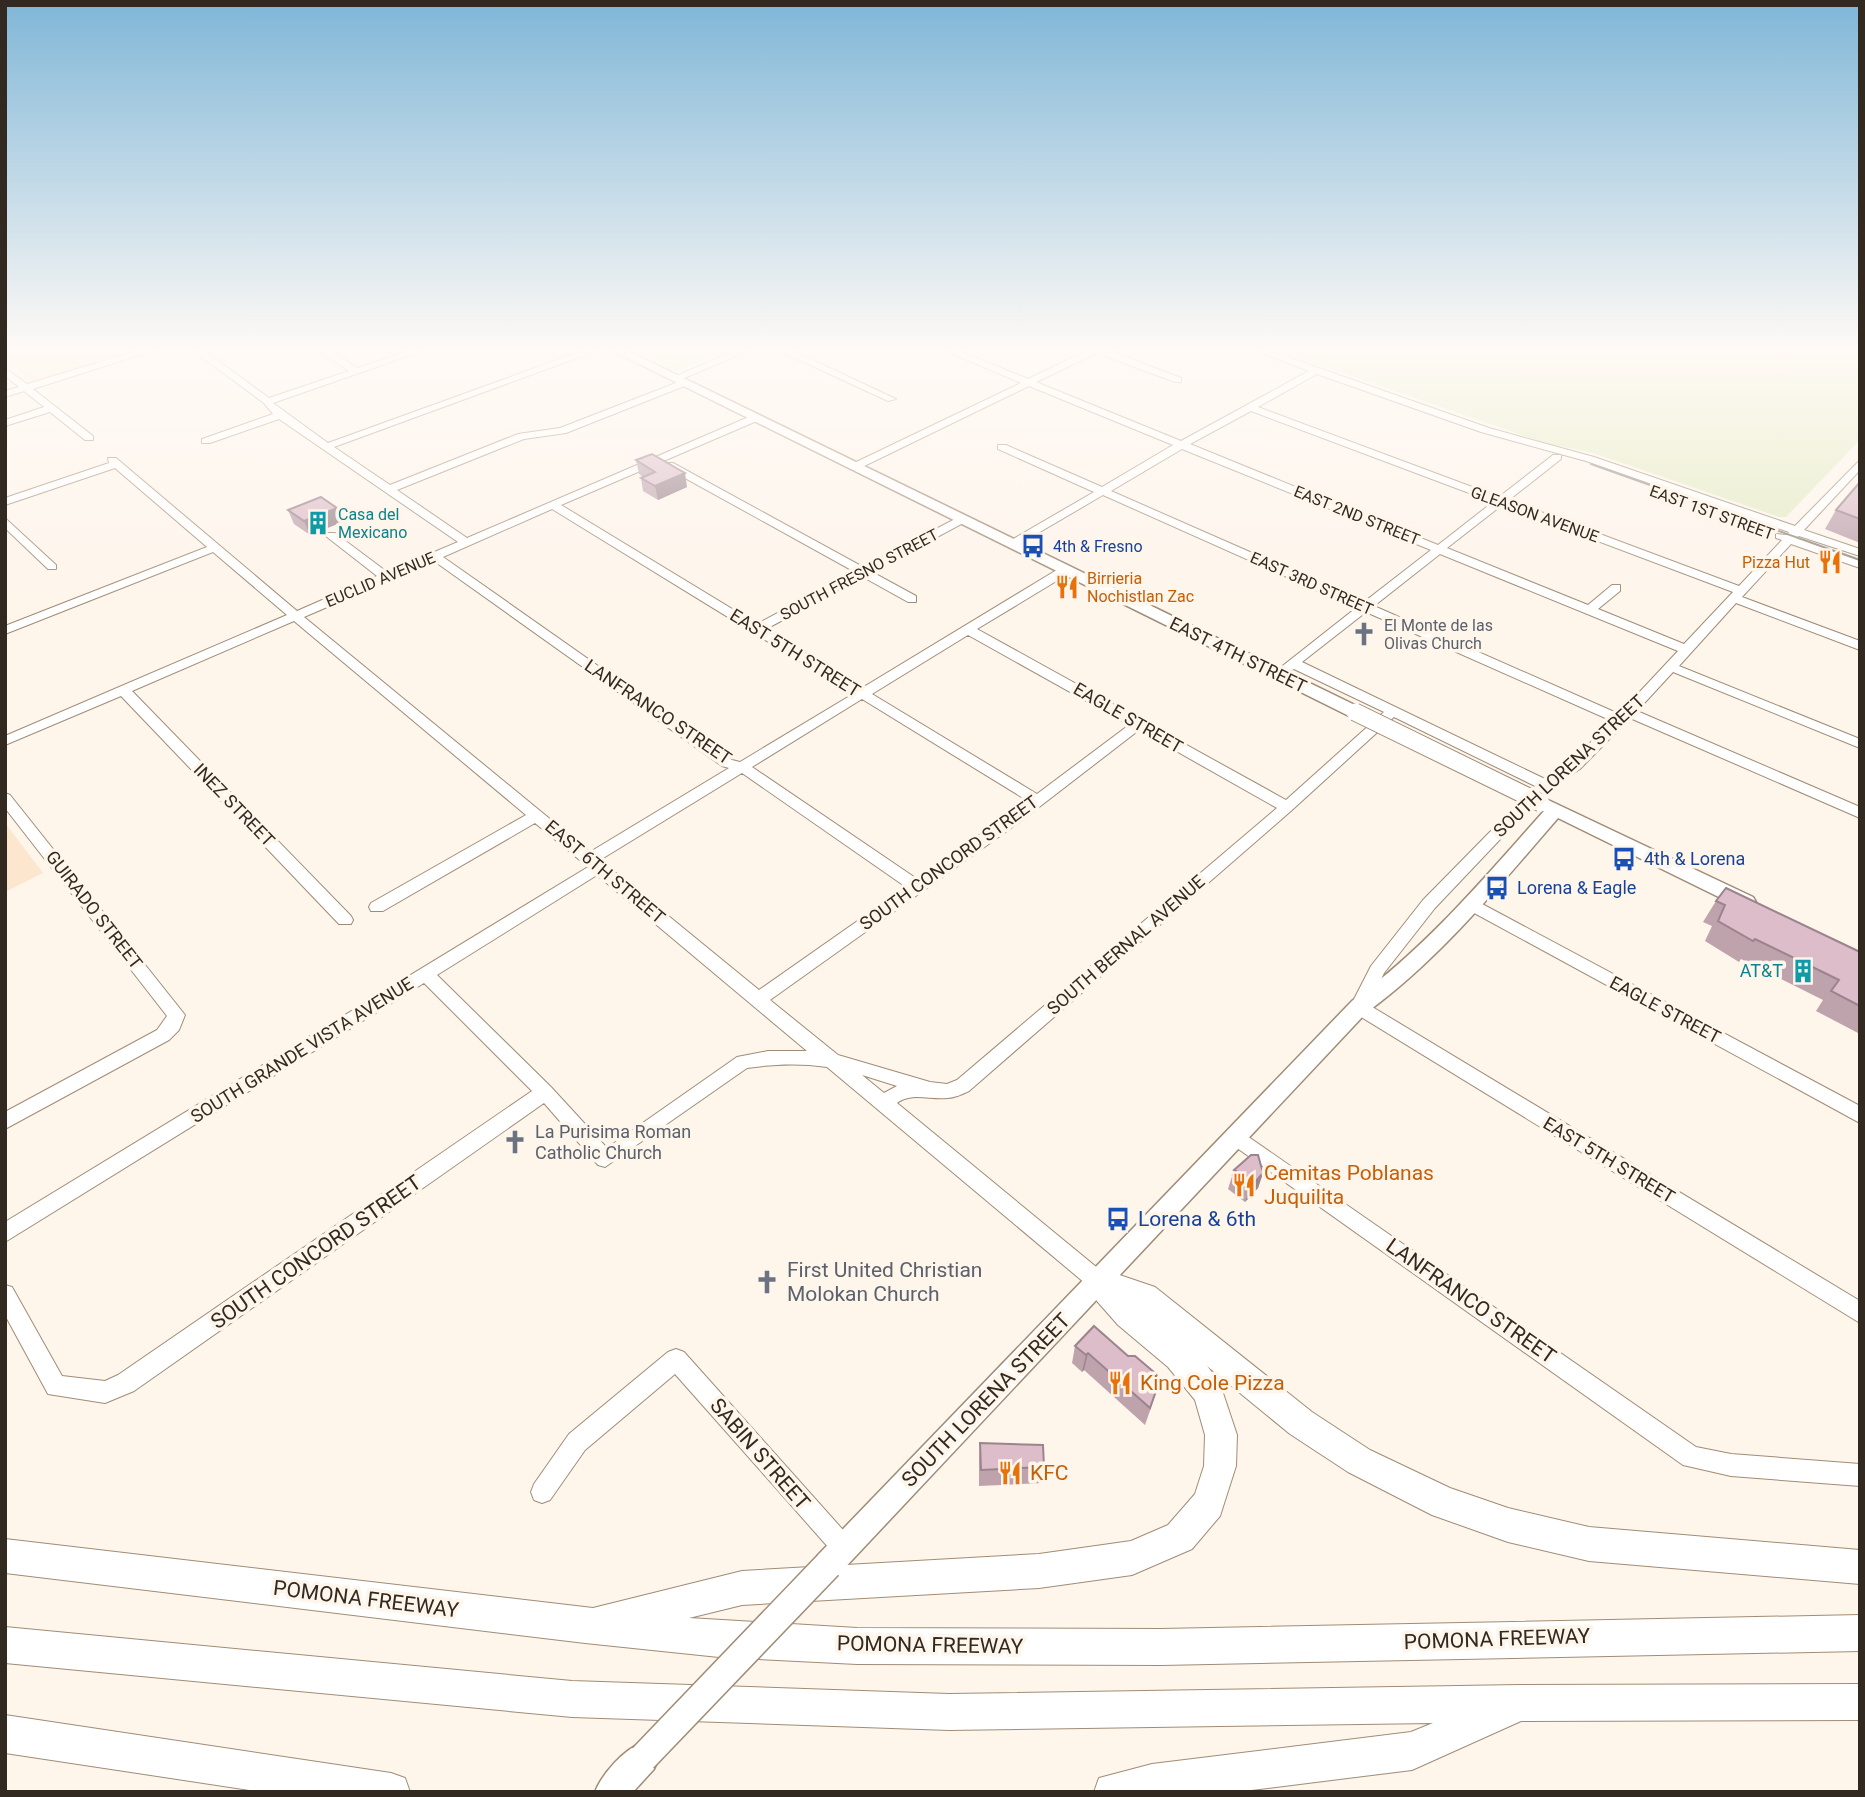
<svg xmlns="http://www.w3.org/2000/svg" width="1865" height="1797" font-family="Roboto,sans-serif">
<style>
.built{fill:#fce6ce}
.green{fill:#e3ebc3}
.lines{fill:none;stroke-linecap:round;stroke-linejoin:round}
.minor-casing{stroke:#a08c76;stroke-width:2}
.major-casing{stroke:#a08c76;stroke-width:3}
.highway-casing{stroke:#a08c76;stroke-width:2}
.minor{fill:#fff;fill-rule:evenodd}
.major{fill:#fff;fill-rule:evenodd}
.highway{fill:#fff;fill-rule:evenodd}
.tram{stroke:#958d83;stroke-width:2}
.major-bridge-far1-casing{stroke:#a08c76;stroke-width:19;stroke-linecap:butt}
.major-bridge-casing{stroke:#a08c76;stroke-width:31;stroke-linecap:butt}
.major-bridge-far1{stroke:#fff;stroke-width:17}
.major-bridge{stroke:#fff;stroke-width:28}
.wall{fill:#bea3ad}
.shaded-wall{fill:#9b848d}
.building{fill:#ddbdc9;stroke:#9b848d;stroke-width:2}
.labels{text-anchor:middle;stroke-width:7;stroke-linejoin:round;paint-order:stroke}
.far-street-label{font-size:16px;fill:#322a21;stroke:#fef5eb}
.far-culture-label{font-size:16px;fill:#0d838f;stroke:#fef5eb;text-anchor:start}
.far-transit-label{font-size:16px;fill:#164399;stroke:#fef5eb;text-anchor:start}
.far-food-label{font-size:16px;fill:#c56008;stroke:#fef5eb;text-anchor:end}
.far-worship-label{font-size:16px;fill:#5b616d;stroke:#fef5eb;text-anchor:start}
.street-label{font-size:18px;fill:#322a21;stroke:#fef5eb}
.transit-label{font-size:18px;fill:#164399;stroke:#fef5eb;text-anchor:start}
.culture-label{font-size:18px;fill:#0d838f;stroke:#fef5eb;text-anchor:end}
.worship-label{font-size:18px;fill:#5b616d;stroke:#fef5eb;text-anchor:start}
.near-food-label{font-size:21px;fill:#c56008;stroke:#fef5eb;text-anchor:start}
.near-transit-label{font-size:21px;fill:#164399;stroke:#fef5eb;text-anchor:start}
.near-street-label{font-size:21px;fill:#322a21;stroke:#fef5eb}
.near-worship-label{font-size:21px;fill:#5b616d;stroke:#fef5eb;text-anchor:start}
</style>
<rect width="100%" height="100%" fill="#fef5eb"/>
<g class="built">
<polygon points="5,350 137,350 32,381 5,361"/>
<polygon points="5,823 43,873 5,892"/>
</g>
<g class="green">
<polygon points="632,350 730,350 676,371"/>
<polygon points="1277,350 1860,350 1860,440 1786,517 1779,517 1593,453 1545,443"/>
</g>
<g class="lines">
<g class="minor-casing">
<g id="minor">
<polygon points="140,350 155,350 33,389 93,436 93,440 85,440 50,412 5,426 5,420 44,407 24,391 5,397 5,391 19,387 5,376 5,368 27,384"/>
<path d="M192,350h11l66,48 80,-27 -31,-21h11l29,18 53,-18h14l-152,53 55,40 257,-93h14l-265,97 56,38 128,-51 42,-6 121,-47h6v4l-121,48 -42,6 -127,51 70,48 284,-122h8v4l-198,85 196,119 98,-52 -190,-105v-4h8l190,104 94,-49h8v4l-93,50 44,24v6h-8l-45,-25 -97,52 96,59 198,-120h8v6l-91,55 309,171 98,-88 -90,-43 -16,10 -7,-4 85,-67 -253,-113 -87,51h-8v-4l86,-50 -96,-43v-4h8l96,42 71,-42 -144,-59 -171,83h-8v-4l171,-82 -77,-33h13l71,29 60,-29h20l73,28v4h-6l-78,-29 -61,29 145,59 128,-70 -55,-21h14l221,78 105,29 201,69 65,-66v10l-56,60 56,19v7l-61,-20 -3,2 64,23v7l-69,-24 -49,53 118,44v9l-124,-47 -57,63 181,73v9l-187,-76 -36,39 223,96v11l-230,-100 -50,51 -34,22 -111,117 -51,65 -15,32 491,296v22l-507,-311 -3,-5 21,-41 52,-66 112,-114 -141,-69 -102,93 -323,281c-6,3 -15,7 -22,7 -17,2 -35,-6 -50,5l209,172 3,7 -3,7 -7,2 -7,-2 -265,-222c-27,-4 -53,-3 -80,1l-142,99 -7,-2 -54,-62 -410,288 -29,12 -57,-9 -43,-79v-30l7,2 50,89 43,5 13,-6 414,-284 -108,-108 -419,259v-20l583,-355 -53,-44 -152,88h-12l-2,-4 2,-4 155,-88 -232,-194 -162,70 219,225 2,4 -2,4h-12l-218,-228 -116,49v-9l282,-121 -74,-63 -208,82v-8l202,-79 -92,-79 -110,37v-7l104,-35 -1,-5h8l181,153 80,-35 -50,-39v-4h8l52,39 71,-30 -179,-123 -69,24h-8v-4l71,-25 -9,-11zM1317,374l164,58 105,29 203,71 -2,3 -11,-1v4l6,2 -43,46 -230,-86 52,-41v-4h-8l-54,42 -241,-90zM1251,411l242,91 -55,43 -248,-101zM1182,449l249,101 -67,52 -253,-111zM1502,505l231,87 -49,52 -86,-35 22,-18v-6h-8l-24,20 -141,-57zM552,509l301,185 -113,68 -8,-2 -289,-203zM1440,554l238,97 -59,63 -245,-108zM434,561l288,205 7,2 -139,84 -286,-235zM1366,612l246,109 -42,42 -25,16 -243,-117zM968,635l161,90 -92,69 -165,-100zM862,699l166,102 -111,78 -165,-112zM1139,730l138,78 -320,272 -10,4 -17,-2 -92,-27 -68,-55 251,-179zM742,773l164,114 -147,103 -159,-130zM597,875l210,176h-39l-31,6 -130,91 -56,-61 -114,-112zM862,1075l35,11 -13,7z"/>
<polygon points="737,350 750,350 677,381 669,379"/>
<polygon points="778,350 791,350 896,399 888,401"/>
<polygon points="5,518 56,565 56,569 48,569 5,528"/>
<polygon points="5,793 10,795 185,1015 179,1030 169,1040 5,1129 5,1112 157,1030 167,1016 5,808"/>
<polygon points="1471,898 1860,1106 1860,1123 1465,908 1463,904"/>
<polygon points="1237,1129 1696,1447 1731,1454 1860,1464 1860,1486 1731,1476 1683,1465 1230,1143 1228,1137 1230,1131"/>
<polygon points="676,1349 684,1352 852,1540 856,1548 852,1556 844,1560 836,1556 675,1374 585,1450 550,1500 542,1503 534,1500 531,1492 534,1484 569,1434 668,1352"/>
</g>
</g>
<g class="major-casing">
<g id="major">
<polygon points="611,350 626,350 1361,708 1363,712 1355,717 1349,716"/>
<path d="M1546,799l207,98 3,5 -3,5h-14l-181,-89c-60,69 -117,140 -192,195l-528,562 -10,5 -10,-5 -5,-10 5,-10 534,-554c74,-53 131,-122 192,-190l-7,-6z"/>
<path d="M643,1742l11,5 5,11 -5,11 -21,23h-38c8,-20 29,-42 48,-50z"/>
</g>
</g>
<g class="highway-casing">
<g id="highway">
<polygon points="1099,1268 1155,1287 1312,1412 1370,1450 1450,1488 1508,1508 1589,1527 1860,1550 1860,1584 1589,1561 1508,1542 1432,1515 1348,1472 1290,1434 1207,1366 1219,1381 1237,1435 1236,1466 1220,1516 1192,1549 1132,1575 1039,1588 742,1605 689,1618 857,1628 1161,1629 1860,1615 1860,1651 1161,1665 857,1664 719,1657 585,1643 5,1573 5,1539 593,1608 742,1571 1039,1554 1131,1541 1168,1525 1195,1494 1204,1466 1205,1435 1195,1400 1168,1367 1118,1325 1089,1292 1084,1282 1089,1272"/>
<polygon points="5,1627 572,1681 949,1694 1520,1685 1860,1684 1860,1720 1521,1721 1412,1770 1235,1792 1094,1792 1099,1778 1152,1764 1411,1732 1433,1723 949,1730 572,1717 5,1663"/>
<polygon points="5,1715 391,1773 405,1778 410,1792 263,1792 5,1753"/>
</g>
</g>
<use href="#minor" class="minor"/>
<use href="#major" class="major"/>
<use href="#highway" class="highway"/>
<polyline class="tram" points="1591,464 1860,560"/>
<g class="major-bridge-far1-casing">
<polyline id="major-bridge-far1" points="1355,712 1541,803"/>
</g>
<g class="major-bridge-casing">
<polyline id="major-bridge" points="643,1758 828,1565"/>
</g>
<use href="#major-bridge-far1" class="major-bridge-far1"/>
<use href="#major-bridge" class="major-bridge"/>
</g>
<g class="wall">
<polygon points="636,460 687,487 658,500 643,491 641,478 643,477 639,474"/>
<polygon points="1860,482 1860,543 1825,529 1836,510"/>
<polygon points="288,510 342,522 310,535 294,524"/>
<polygon points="1716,901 1860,952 1860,1031 1858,1033 1816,1011 1823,1000 1741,959 1739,962 1705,941 1712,926 1703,922"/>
<polygon points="1234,1170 1263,1173 1258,1188 1245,1202 1228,1189"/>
<polygon points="1075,1346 1128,1356 1161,1378 1145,1425 1084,1370 1082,1372 1072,1363"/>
<polygon points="980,1443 1044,1467 1042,1483 979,1486 979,1459"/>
</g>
<g class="shaded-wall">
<polygon points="685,473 687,487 658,500 655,486"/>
<polygon points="337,508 342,522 310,535 304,521"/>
<polygon points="1263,1173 1258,1188 1245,1202 1250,1188"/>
<polygon points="1088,1353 1084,1370 1082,1372 1086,1355"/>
<polygon points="1161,1378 1145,1425 1155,1395 1154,1385"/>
</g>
<g class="building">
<polygon points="652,454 685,473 655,486 641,478 655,472 636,460"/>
<polygon points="1860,482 1860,519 1836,510"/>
<polygon points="321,497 337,508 304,521 288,510"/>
<polygon points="1726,888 1860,952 1860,1006 1831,991 1839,980 1755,939 1753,941 1718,921 1725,905 1716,901"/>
<polygon points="1251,1155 1258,1155 1263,1173 1250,1188 1233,1175 1236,1171 1234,1170"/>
<polygon points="1094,1326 1128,1356 1135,1356 1161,1378 1154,1385 1157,1388 1150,1408 1088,1353 1086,1355 1075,1346"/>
<polygon points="980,1443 1043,1445 1044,1467 981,1470"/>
</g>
<linearGradient id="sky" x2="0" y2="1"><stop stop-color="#80b6d7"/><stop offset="0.58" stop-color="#fffaf6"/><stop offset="1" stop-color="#fffaf6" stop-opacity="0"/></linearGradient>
<rect width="1865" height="602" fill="url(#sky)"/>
<defs>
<g id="building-bare" transform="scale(1.89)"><path d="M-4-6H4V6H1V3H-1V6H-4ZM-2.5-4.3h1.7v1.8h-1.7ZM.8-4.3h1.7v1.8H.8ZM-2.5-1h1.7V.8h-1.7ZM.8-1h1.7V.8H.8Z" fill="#0f9aa8" stroke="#fef5eb" stroke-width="2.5" paint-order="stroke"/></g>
<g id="bus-bare" transform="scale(1.89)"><path d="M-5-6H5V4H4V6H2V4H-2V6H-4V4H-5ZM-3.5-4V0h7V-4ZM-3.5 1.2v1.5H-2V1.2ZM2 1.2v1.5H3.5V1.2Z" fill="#1a4fb4" stroke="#fef5eb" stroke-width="2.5" paint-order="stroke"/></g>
<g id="restaurant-bare" transform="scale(1.89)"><path d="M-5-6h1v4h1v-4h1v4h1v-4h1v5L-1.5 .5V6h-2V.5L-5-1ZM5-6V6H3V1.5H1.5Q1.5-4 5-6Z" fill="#e8710a" stroke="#fef5eb" stroke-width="2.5" paint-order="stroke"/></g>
<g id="church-bare" transform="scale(1.89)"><path d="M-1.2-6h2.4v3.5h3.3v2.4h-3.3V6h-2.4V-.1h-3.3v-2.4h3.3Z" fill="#6b7280" stroke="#fef5eb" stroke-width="2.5" paint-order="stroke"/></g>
</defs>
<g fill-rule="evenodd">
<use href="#building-bare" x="318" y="523"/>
<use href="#bus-bare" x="1033" y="546"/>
<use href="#restaurant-bare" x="1830" y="562"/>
<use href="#restaurant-bare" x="1067" y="587"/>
<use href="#church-bare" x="1364" y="634"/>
<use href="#bus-bare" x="1624" y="859"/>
<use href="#bus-bare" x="1497" y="888"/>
<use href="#building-bare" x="1803" y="971"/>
<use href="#church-bare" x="515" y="1142"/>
<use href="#restaurant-bare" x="1244" y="1185"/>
<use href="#bus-bare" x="1118" y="1219"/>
<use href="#church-bare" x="767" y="1282"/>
<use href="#restaurant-bare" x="1120" y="1383"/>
<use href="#restaurant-bare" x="1010" y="1473"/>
</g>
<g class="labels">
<g class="far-street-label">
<text transform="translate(1712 512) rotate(20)" y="6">EAST 1ST STREET</text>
<text transform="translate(1535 514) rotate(20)" y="6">GLEASON AVENUE</text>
<text transform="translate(1357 515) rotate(22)" y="6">EAST 2ND STREET</text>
<text transform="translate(859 574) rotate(-28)" y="6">SOUTH FRESNO STREET</text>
<text transform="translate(380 579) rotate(-23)" y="6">EUCLID AVENUE</text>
<text transform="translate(1312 583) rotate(24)" y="6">EAST 3RD STREET</text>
</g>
<g class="far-culture-label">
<text x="338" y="520">Casa del<tspan x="338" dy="18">Mexicano</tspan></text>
</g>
<g class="far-transit-label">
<text x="1053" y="552">4th &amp; Fresno</text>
</g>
<g class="far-food-label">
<text x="1810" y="568">Pizza Hut</text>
<text x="1087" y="584" text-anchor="start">Birrieria<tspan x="1087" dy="18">Nochistlan Zac</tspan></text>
</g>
<g class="far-worship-label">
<text x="1384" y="631">El Monte de las<tspan x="1384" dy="18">Olivas Church</tspan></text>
</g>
<g class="street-label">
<text transform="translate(795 653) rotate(32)" y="6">EAST 5TH STREET</text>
<text transform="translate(1238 655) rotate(26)" y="6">EAST 4TH STREET</text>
<text transform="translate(658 712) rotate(34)" y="6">LANFRANCO STREET</text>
<text transform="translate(1128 718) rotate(30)" y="6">EAGLE STREET</text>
<text transform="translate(1569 766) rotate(-43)" y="6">SOUTH LORENA STREET</text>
<text transform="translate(234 805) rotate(46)" y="6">INEZ STREET</text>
<text transform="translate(949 863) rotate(-36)" y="6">SOUTH CONCORD STREET</text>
<text transform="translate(605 872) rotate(40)" y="6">EAST 6TH STREET</text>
<text transform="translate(94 910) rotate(52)" y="6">GUIRADO STREET</text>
<text transform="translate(1126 945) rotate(-41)" y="6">SOUTH BERNAL AVENUE</text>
<text transform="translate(1665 1010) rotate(28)" y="6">EAGLE STREET</text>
<text transform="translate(302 1050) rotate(-32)" y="6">SOUTH GRANDE VISTA AVENUE</text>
<text transform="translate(1609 1160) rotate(31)" y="6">EAST 5TH STREET</text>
</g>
<g class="transit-label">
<text x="1644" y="865">4th &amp; Lorena</text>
<text x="1517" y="894">Lorena &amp; Eagle</text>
</g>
<g class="culture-label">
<text x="1783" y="977">AT&amp;T</text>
</g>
<g class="worship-label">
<text x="535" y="1138">La Purisima Roman<tspan x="535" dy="21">Catholic Church</tspan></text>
</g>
<g class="near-food-label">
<text x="1264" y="1180">Cemitas Poblanas<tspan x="1264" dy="24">Juquilita</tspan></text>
<text x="1140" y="1390">King Cole Pizza</text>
<text x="1030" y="1480">KFC</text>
</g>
<g class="near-transit-label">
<text x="1138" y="1226">Lorena &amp; 6th</text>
</g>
<g class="near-street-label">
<text transform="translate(316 1252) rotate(-35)" y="7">SOUTH CONCORD STREET</text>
<text transform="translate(1471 1301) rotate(35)" y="7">LANFRANCO STREET</text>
<text transform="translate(986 1400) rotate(-46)" y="7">SOUTH LORENA STREET</text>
<text transform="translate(760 1454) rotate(49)" y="7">SABIN STREET</text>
<text transform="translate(366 1599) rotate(7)" y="7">POMONA FREEWAY</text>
<text transform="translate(1497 1639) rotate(-2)" y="7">POMONA FREEWAY</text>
<text transform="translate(930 1645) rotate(1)" y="7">POMONA FREEWAY</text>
</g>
<g class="near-worship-label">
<text x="787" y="1277">First United Christian<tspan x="787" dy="24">Molokan Church</tspan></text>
</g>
</g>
<rect width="1865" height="1797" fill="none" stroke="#322a21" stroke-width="14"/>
</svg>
